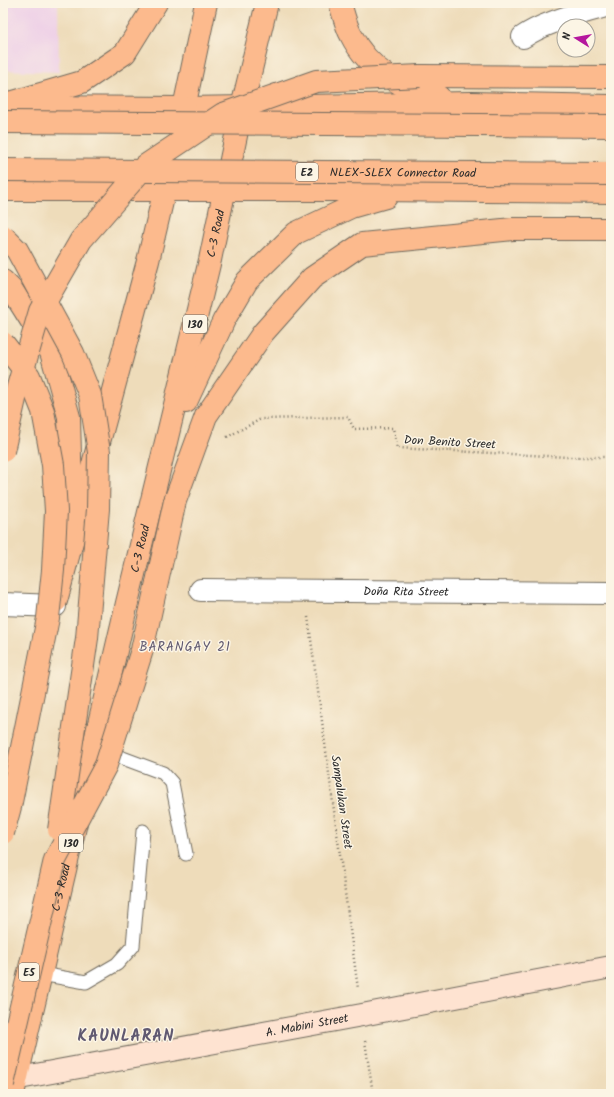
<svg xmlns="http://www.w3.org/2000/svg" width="614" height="1097" font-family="Kalam,sans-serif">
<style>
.built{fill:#eed0e7}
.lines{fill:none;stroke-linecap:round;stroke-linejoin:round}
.service-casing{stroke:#6f695d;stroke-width:15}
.minor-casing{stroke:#6f695d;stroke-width:24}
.secondary-casing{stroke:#6f695d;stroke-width:24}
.primary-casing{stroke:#6f695d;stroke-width:24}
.motorway-casing{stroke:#6f695d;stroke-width:24}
.path{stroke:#6f695d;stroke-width:2.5;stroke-dasharray:1 3;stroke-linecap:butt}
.service{stroke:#fff;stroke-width:13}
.minor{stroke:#fff;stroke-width:22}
.secondary{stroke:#fee3d1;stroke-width:22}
.primary{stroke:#fcba8d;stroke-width:22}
.motorway{stroke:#fcba8d;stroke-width:22}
.motorway-bridge-casing{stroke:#6f695d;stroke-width:24;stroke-linecap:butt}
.motorway-bridge{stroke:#fcba8d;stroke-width:22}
.labels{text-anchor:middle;stroke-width:3;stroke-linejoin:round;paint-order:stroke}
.shield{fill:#fcf5e5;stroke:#6a6863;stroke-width:1}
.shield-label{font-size:11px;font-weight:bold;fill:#2b2b2b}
.street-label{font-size:12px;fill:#2b2b2b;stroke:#fcf5e5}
.neighbourhood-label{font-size:13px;letter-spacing:1px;fill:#605971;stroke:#fcf5e5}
.district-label{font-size:16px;font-weight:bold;letter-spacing:1px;fill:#605971;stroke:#fcf5e5}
</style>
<rect width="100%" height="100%" fill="#fcf5e5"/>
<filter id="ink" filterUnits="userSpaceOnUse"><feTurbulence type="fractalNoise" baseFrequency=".025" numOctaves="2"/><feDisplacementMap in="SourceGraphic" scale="8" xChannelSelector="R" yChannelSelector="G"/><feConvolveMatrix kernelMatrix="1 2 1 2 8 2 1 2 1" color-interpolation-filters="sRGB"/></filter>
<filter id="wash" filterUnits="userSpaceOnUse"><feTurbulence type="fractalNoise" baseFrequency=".012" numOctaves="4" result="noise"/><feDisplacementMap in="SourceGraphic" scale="16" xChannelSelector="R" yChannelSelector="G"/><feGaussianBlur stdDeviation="0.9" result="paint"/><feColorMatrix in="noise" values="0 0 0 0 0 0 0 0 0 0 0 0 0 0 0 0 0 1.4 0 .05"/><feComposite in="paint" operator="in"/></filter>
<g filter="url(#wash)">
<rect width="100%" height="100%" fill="#eedcba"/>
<polygon class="built" points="3,3 58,3 59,72 3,70"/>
</g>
<g filter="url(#ink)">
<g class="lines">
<g class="service-casing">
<g id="service">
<polyline points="104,751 163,773 172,783 186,854"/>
<polyline points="41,974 86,982 117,964 133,946 143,831"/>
</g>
</g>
<g class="minor-casing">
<g id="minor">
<path d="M523,37c23,-16 61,-24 88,-33"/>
<path id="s1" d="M201,590l410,3"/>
<polyline points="3,604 55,606"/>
</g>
</g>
<g class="secondary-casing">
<g id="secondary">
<path id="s2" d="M3,1081l359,-66 249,-48"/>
</g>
</g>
<g class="primary-casing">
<g id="primary">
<path d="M340,3c3,10 6,23 11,32 17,34 51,55 88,62"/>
<polyline points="185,108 471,103 611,106"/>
<polyline points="180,127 206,3"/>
<polyline points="164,190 369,190 611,192"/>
<polyline points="186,402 224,320 247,281 296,233 351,207 386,197"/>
<polyline points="56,601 148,261 169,172"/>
<path id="s3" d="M13,1094l114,-491 83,-343 32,-153 25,-104"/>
</g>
</g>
<g class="motorway-casing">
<g id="motorway">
<polyline points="420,76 611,77"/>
<polyline points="3,105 82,82 125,53 156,3"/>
<polyline points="21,107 185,108"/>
<polyline points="3,190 164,190"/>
<polyline points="3,281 12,290 51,352 69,417 71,494 62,560"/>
</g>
</g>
<g class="path">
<polyline points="227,437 261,419 348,417 354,429 393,428 397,448 567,457 611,457"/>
<polyline points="308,617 358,989"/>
<polyline points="365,1041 373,1094"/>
</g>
<use href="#service" class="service"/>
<use href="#minor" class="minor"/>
<use href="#secondary" class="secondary"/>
<use href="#primary" class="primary"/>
<use href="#motorway" class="motorway"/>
<g class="motorway-bridge-casing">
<g id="motorway-bridge">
<polyline points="3,122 611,126"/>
<path id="s4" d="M3,170l608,4"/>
<polyline points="3,236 17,250 73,353 90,395 99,452 98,509 87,638 59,830"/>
<polyline points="3,343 29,376 43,411 53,465 56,511 53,570 48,618 10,807 3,833"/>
<polyline points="3,451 17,390 40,311 81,240 145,166 223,114 316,81 420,76"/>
<polyline points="3,1084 55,860 106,765 142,650 175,501 206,416 263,333 312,278 362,244 513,229 611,229"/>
</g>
</g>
<use href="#motorway-bridge" class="motorway-bridge"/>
</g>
</g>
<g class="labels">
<g class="shield">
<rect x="296" y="163" width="22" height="18" rx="3"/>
<rect x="183" y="315" width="24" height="18" rx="3"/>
<rect x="59" y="834" width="24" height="18" rx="3"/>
<rect x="19" y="963" width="20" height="18" rx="3"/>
</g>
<g class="shield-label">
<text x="307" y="176">E2</text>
<text x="195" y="328">130</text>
<text x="71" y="847">130</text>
<text x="29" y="976">E5</text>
</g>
<g class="street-label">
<text dy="4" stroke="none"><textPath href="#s4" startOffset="400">NLEX-SLEX Connector Road</textPath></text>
<text dy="4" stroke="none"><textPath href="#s3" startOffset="884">C-3 Road</textPath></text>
<text transform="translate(450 442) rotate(3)" y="4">Don Benito Street</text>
<text dy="4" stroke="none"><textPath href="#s3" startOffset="560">C-3 Road</textPath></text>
<text dy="4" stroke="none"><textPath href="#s1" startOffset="205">Doña Rita Street</textPath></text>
<text transform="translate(342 802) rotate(82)" y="4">Sampalukan Street</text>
<text dy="4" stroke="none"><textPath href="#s3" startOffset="212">C-3 Road</textPath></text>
<text dy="4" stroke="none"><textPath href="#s2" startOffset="309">A. Mabini Street</textPath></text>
</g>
<g class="neighbourhood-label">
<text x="185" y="651">BARANGAY 21</text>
</g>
<g class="district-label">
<text x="126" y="1041">KAUNLARAN</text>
</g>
</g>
<rect width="614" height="1097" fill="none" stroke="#fcf5e5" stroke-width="16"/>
<g transform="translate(576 38) rotate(281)"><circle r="19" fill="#fcf5e5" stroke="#a8a49b"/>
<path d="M0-3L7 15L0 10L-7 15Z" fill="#b5179e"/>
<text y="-6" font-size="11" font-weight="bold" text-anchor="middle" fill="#2b2b2b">N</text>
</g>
</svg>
